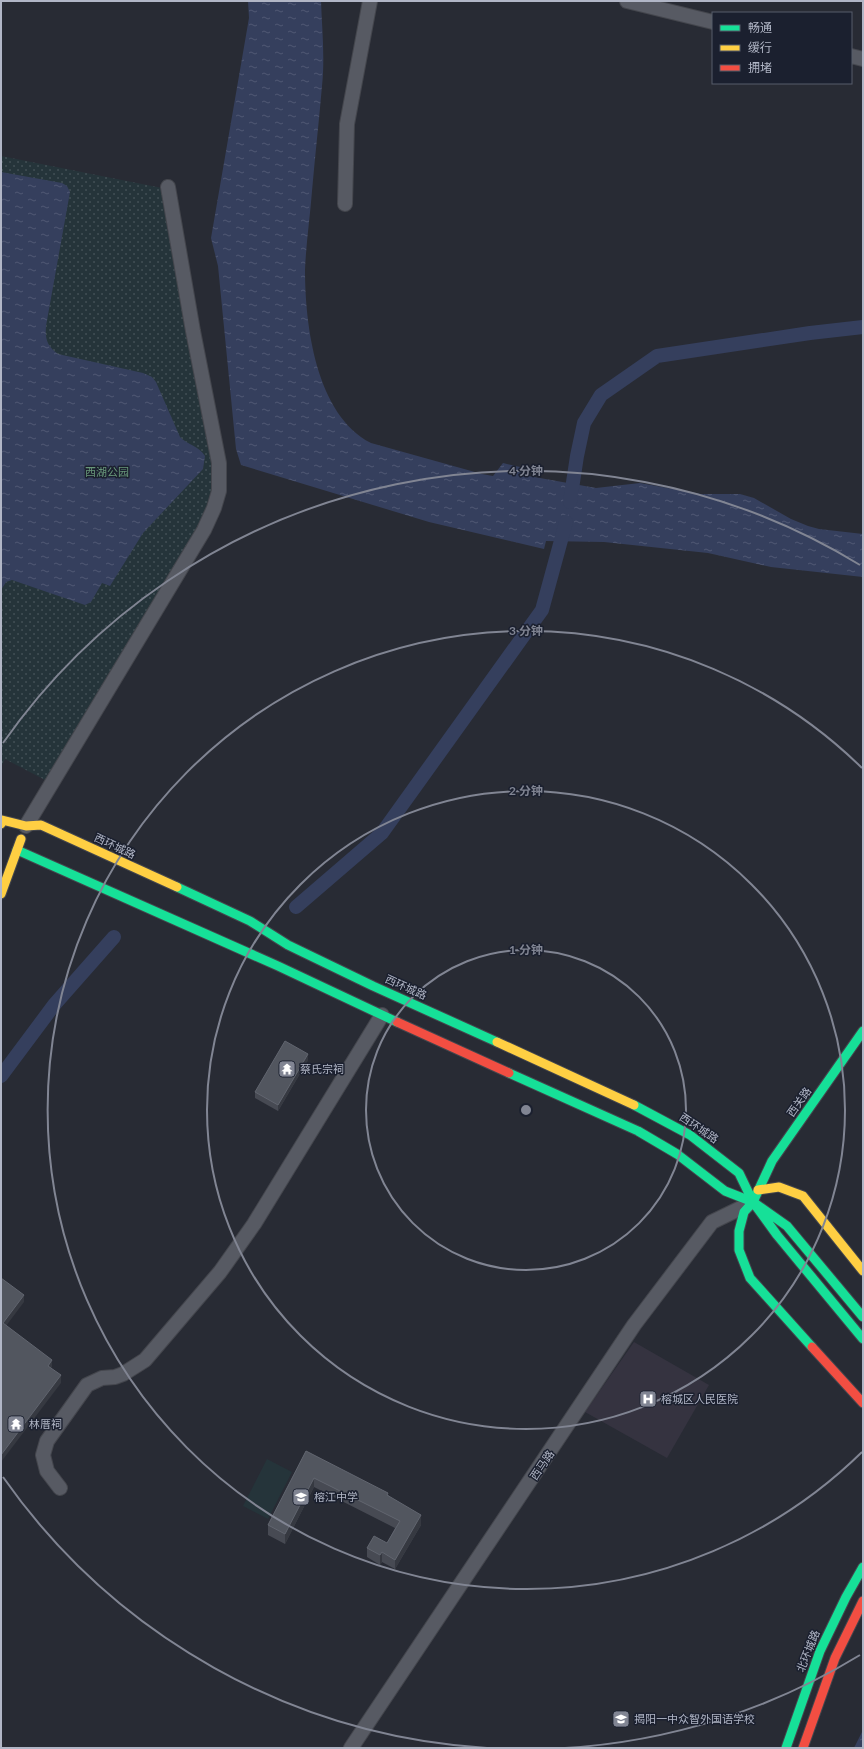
<svg xmlns="http://www.w3.org/2000/svg" width="864" height="1749" font-family="Lato,'Noto Sans SC',sans-serif">
<style>
.medical{fill:#353340}
.park{fill:url(#park-dots)}
.garden{fill:#25343a}
.water{fill:url(#water-ripples)}
.lines{fill:none;stroke-linecap:round;stroke-linejoin:round}
.canal{stroke:#353f5d;stroke-width:14}
.street-casing{stroke:#44464d;stroke-width:16}
.fast-casing{stroke:#44464d;stroke-width:11}
.slow-casing{stroke:#44464d;stroke-width:11}
.jam-casing{stroke:#44464d;stroke-width:11}
.street{stroke:#575a63;stroke-width:14}
.fast{stroke:#16e098;stroke-width:9}
.slow{stroke:#ffcf43;stroke-width:9}
.jam{stroke:#f24e42;stroke-width:9}
.wall{fill:#474a53}
.shaded-wall{fill:#363941}
.building{fill:#52565f;stroke:#61656f}
.ring{fill:none;stroke:#818593;stroke-width:2}
.labels{text-anchor:middle;stroke-width:3;stroke-linejoin:round;paint-order:stroke}
.park-label{font-size:11px;fill:#68977a;stroke:#1b202f}
.street-label{font-size:11px;fill:#b1b6c6;stroke:#1b202f}
.poi-label{font-size:11px;fill:#b1b6c6;stroke:#1b202f;text-anchor:start}
.centre{fill:#818593;stroke:#1b202f;stroke-width:2}
.ring-label{font-size:12px;text-anchor:middle;font-weight:bold;fill:#818593;stroke:#1b202f;stroke-width:3;stroke-linejoin:round;paint-order:stroke}
</style>
<defs>
<pattern id="park-dots" width="8" height="8" patternUnits="userSpaceOnUse"><rect width="8" height="8" fill="#25343a"/><path d="M2 2h.1M6 6h.1" fill="none" stroke="#424f55" stroke-width="1.8" stroke-linecap="round"/></pattern>
<pattern id="water-ripples" width="26" height="14" patternUnits="userSpaceOnUse"><rect width="26" height="14" fill="#353f5d"/><path d="M2 4q2-2 4 0t4 0M15 11q2-2 4 0t4 0" fill="none" stroke="#505873"/></pattern>
</defs>
<rect width="100%" height="100%" fill="#282b34"/>
<polygon class="medical" points="634,1342 709,1385 667,1458 585,1412"/>
<polygon class="park" points="1,156 162,188 217,480 203,525 47,781 5,759 1,767"/>
<polygon class="garden" points="267,1459 292,1472 268,1519 243,1506"/>
<g class="water">
<path d="M248,1h73c1,28 4,57 1,85 -3,35 -7,70 -10,105 -2,26 -6,53 -7,79 0,55 11,145 66,173l111,31 11,2 10,-13 17,4 3,8 73,13 44,-5 61,11h39l14,4 37,21 17,7 11,3 44,5v43l-92,-10 -63,-14 -104,-11 -58,-1 -2,8 -115,-27 -188,-57 -5,-16 -18,-183 -7,-28 38,-220z"/>
<path d="M1,172l61,11 5,3 3,6 -24,134c-1,13 1,20 12,28l85,19 9,4 4,5 24,55c8,8 19,9 25,19l-2,13 -60,64 -33,53 -8,-3 -11,19 -6,3 -73,-25 -6,2 -5,8z"/>
<polygon points="863,1730 863,1748 854,1748"/>
</g>
<g class="lines">
<g class="canal">
<polyline points="570,502 577,456 584,423 601,395 657,356 810,333 863,327"/>
<polyline points="296,907 382,833 542,610 566,522"/>
<polyline points="1,1076 54,1005 114,937"/>
</g>
<g class="street-casing">
<g id="street">
<polyline points="627,1 713,22"/>
<polyline points="851,56 863,59"/>
<polyline points="345,204 347,124 370,1"/>
<polyline points="26,826 204,530 214,508 219,491 219,463 193,331 168,187"/>
<polyline points="60,1488 47,1471 43,1455 47,1441 87,1385 102,1378 115,1377 123,1374 145,1360 220,1272 254,1224 382,1015"/>
<polyline points="351,1748 634,1325 712,1222 751,1203"/>
</g>
</g>
<g class="fast-casing">
<g id="fast">
<polyline points="17,850 278,966 397,1022"/>
<polyline points="177,887 250,921 288,945 373,986 497,1042"/>
<polyline points="509,1073 638,1131 677,1154 725,1191 753,1202"/>
<polyline points="634,1105 690,1135 739,1173 753,1202"/>
<polyline points="863,1317 787,1226 753,1202 777,1235 863,1339"/>
<polyline points="812,1347 750,1278 739,1250 739,1231 744,1212 753,1202 772,1161 863,1031"/>
<polyline points="786,1748 820,1651 846,1597 863,1567"/>
</g>
</g>
<g class="slow-casing">
<g id="slow">
<polyline points="1,824 2,820 26,826 41,825 177,887"/>
<polyline points="1,894 21,839"/>
<polyline points="497,1042 634,1105"/>
<polyline points="758,1190 779,1187 803,1196 863,1271"/>
</g>
</g>
<g class="jam-casing">
<g id="jam">
<polyline points="397,1022 509,1073"/>
<polyline points="812,1347 863,1403"/>
<polyline points="803,1748 835,1658 863,1601"/>
</g>
</g>
<use href="#street" class="street"/>
<use href="#fast" class="fast"/>
<use href="#slow" class="slow"/>
<use href="#jam" class="jam"/>
</g>
<g class="wall">
<polygon points="308,1060 278,1111 255,1098 255,1092"/>
<polygon points="306,1451 388,1495 421,1525 395,1569 382,1562 380,1565 367,1557 367,1548 387,1543 395,1528 314,1487 285,1544 268,1535 268,1525"/>
</g>
<g class="shaded-wall">
<polygon points="308,1054 308,1060 278,1111 278,1105"/>
<polygon points="24,1295 24,1302 3,1330 3,1323"/>
<polygon points="52,1360 52,1367 48,1373 48,1366"/>
<polygon points="61,1375 61,1383 1,1462 1,1455"/>
<polygon points="314,1478 314,1487 285,1544 285,1534"/>
<polygon points="421,1515 421,1525 395,1569 395,1560"/>
<polygon points="382,1552 382,1562 380,1565 380,1555"/>
</g>
<g class="building">
<polygon points="285,1041 308,1054 278,1105 255,1092"/>
<polygon points="1,1278 24,1295 3,1323 52,1360 48,1366 61,1375 1,1455"/>
<polygon points="306,1451 388,1493 387,1495 421,1515 395,1560 382,1552 380,1555 367,1548 374,1536 387,1543 400,1521 314,1478 285,1534 268,1525"/>
</g>
<g class="ring">
<circle cx="526" cy="1110" r="160"/>
<circle cx="526" cy="1110" r="319"/>
<path d="M862 1452A479 479 0 1 1 862 768"/>
<path d="M860 1655A639 639 0 0 1 565 1748M487 1748A639 639 0 0 1 3 1477M3 743A639 639 0 0 1 860 565"/>
</g>
<defs>
<g id="temple-square" transform="scale(0.9)"><rect x="-9" y="-9" width="18" height="18" rx="4" fill="#818593" stroke="#1b202f"/><path d="M0-6L5-2H3V0L6.5 2.5H4V6H1.5V3h-3V6H-4V2.5H-6.5L-3 0V-2H-5Z" fill="#fff"/></g>
<g id="hospital-square" transform="scale(0.9)"><rect x="-9" y="-9" width="18" height="18" rx="4" fill="#818593" stroke="#1b202f"/><path d="M-5-5h3v3.5h4V-5h3V5h-3V1.5h-4V5h-3Z" fill="#fff"/></g>
<g id="school-square" transform="scale(0.9)"><rect x="-9" y="-9" width="18" height="18" rx="4" fill="#818593" stroke="#1b202f"/><path d="M0-5L7-2L0 1L-7-2ZM-4 1L0 2.5L4 1V4Q0 6-4 4Z" fill="#fff"/></g>
</defs>
<g fill-rule="evenodd">
<use href="#temple-square" x="287" y="1069"/>
<use href="#hospital-square" x="648" y="1399"/>
<use href="#temple-square" x="16" y="1424"/>
<use href="#school-square" x="301" y="1497"/>
<use href="#school-square" x="621" y="1719"/>
</g>
<g class="labels">
<g class="park-label">
<text x="107" y="476">西湖公园</text>
</g>
<g class="street-label">
<text transform="translate(115 846) rotate(25)" y="4">西环城路</text>
<text transform="translate(406 987) rotate(24)" y="4">西环城路</text>
<text transform="translate(799 1102) rotate(-55)" y="4">西关路</text>
<text transform="translate(699 1128) rotate(34)" y="4">西环城路</text>
<text transform="translate(542 1465) rotate(-56)" y="4">西马路</text>
<text transform="translate(808 1651) rotate(-68)" y="4">北环城路</text>
</g>
<g class="poi-label">
<text x="300" y="1073">蔡氏宗祠</text>
<text x="661" y="1403">榕城区人民医院</text>
<text x="29" y="1428">林厝祠</text>
<text x="314" y="1501">榕江中学</text>
<text x="634" y="1723">揭阳一中众智外国语学校</text>
</g>
</g>
<circle cx="526" cy="1110" r="6" class="centre"/>
<g class="ring-label">
<text x="526" y="475">4 分钟</text>
<text x="526" y="635">3 分钟</text>
<text x="526" y="795">2 分钟</text>
<text x="526" y="954">1 分钟</text>
</g>
<rect width="864" height="1749" fill="none" stroke="#b1b6c6" stroke-width="4"/>
<rect x="712" y="12" width="140" height="72" fill="#1b202f" stroke="#575c6b"/>
<rect x="720" y="25" width="20" height="6" fill="#16e098" stroke="#575c6b"/>
<text x="748" y="32" font-size="12" fill="#b1b6c6">畅通</text>
<rect x="720" y="45" width="20" height="6" fill="#ffcf43" stroke="#575c6b"/>
<text x="748" y="52" font-size="12" fill="#b1b6c6">缓行</text>
<rect x="720" y="65" width="20" height="6" fill="#f24e42" stroke="#575c6b"/>
<text x="748" y="72" font-size="12" fill="#b1b6c6">拥堵</text>
</svg>
